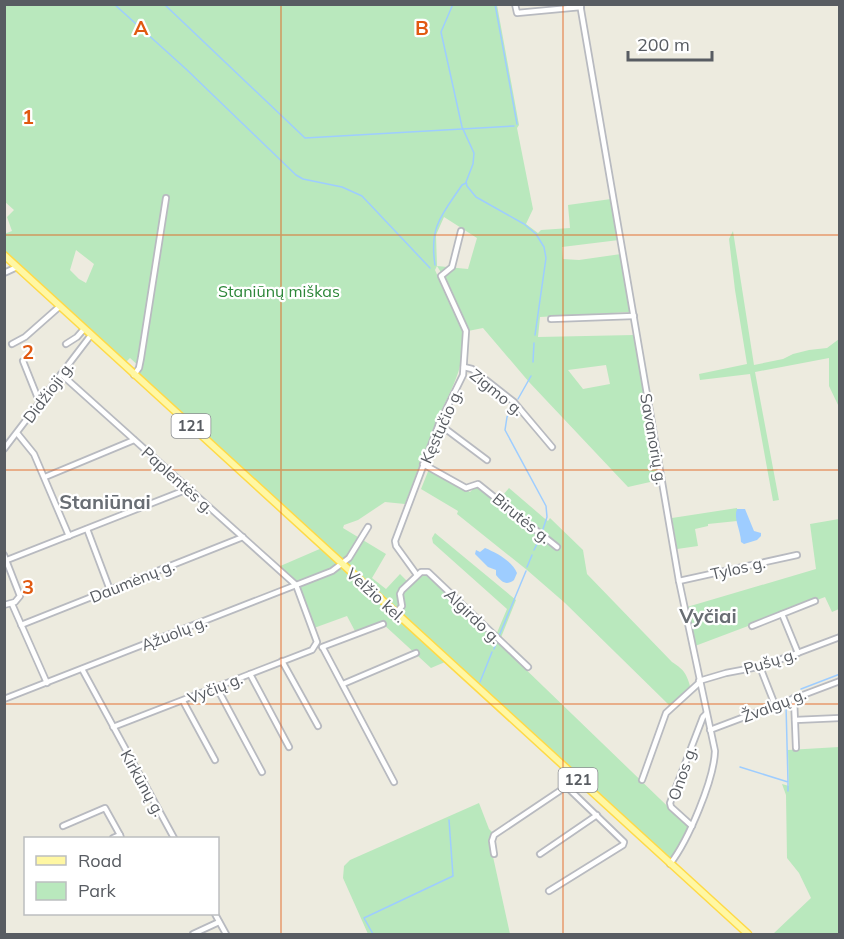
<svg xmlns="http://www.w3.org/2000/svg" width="844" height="939" font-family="Mulish,sans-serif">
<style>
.green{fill:#b9e8bd;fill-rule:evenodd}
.water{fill:#9ecdff}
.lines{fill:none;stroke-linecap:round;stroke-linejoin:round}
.stream{stroke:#9ecdff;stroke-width:1.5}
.minor-casing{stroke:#b8bac0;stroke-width:8}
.major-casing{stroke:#ffda47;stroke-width:9}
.minor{stroke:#fff;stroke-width:4.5}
.major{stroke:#fff7a3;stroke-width:6}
.grid{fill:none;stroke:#e15910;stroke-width:1.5;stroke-opacity:0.55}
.labels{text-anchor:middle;stroke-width:4.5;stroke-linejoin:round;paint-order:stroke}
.shield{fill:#fff;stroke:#8a8d91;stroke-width:1.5}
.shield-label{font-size:15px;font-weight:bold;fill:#585c62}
.park-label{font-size:16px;fill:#2c8638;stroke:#fff}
.street-label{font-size:16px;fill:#585c62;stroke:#fff}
.quarter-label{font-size:20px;font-weight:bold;fill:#696e74;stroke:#fff}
.grid-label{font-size:20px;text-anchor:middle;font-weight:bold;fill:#e15910;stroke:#fff;stroke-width:4.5;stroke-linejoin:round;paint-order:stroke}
</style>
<rect width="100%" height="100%" fill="#edebdf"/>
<g class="green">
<path d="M5,5h492l22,120 -2,3 16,81 -7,15 12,9 3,-3 29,-2 -2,-23 43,-6 8,41 -57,7 1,12 16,1 42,-6 9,58 -90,5 -2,20 96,-2 25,145 -31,7 -99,-105 -46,-54 -15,3 -21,-49 -10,-16 -2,4 27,60c5,35 -10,57 -24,88 -12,28 -22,58 -33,86l-20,-2 -27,18 -14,5 -1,3 43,26 -14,24 14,11 14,-15 11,11 15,-12 263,254 -15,30 -5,1 -530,-484 2,-6 -11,-10 -4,4 -55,-51 -9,-2 -57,-54 -1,-21 8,-3 -5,-14 7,-7 -10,-9zM444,217l33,21 -9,31 -31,-3 -1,-31zM76,250l18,14 -8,19 -7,-4 -9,-9zM606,365l4,19 -27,5 -15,-19z"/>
<polygon points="733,231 754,365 783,359 793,354 809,350 827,348 839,339 839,407 829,386 829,358 755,372 779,500 773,501 750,374 700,380 699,374 747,364 735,290 729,239"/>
<path d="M429,469l41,23 6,-6 21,16 12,-14 35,30 4,3 2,-3 33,32 4,24 85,88c13,8 15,13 19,27l-19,18 -3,-2 -104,-102 -38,-33 -70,-56 1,-3 -37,-22z"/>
<polygon points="737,508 737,521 708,524 708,526 695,529 698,546 677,549 672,518"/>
<polygon points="839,519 839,609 832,612 825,597 695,646 687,607 816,569 810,524"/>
<polygon points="435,533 516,600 500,640 496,635 507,609 433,543 432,538"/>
<polygon points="322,548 445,662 431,668 382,623 356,633 347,616 314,628 297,583 278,567"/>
<polygon points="839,747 839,934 773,934 811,898 799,873 787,858 786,795 782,784 789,786 788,750"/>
<polygon points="479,803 489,829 493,833 490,843 510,934 368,934 343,878 344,866 350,860"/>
</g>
<g class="water">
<path d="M737,509h8l9,22 7,2v3l-4,4 -13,4 -3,-2c0,-11 -8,-24 -4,-33z"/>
<path d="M485,548c12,5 27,13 32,25l-3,7c-8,6 -12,2 -18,-5v-5l-8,-3 -13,-13 1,-4 4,2z"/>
</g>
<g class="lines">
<g class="stream">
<polyline points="114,4 186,69 296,175 303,179 342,187 362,196 430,268"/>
<polyline points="164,4 305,138 514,126"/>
<polyline points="453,4 441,32 462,127 474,153 473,164 466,182 467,186 476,197 524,224 536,234 544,247 546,258 535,335"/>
<polyline points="495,4 517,124"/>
<path d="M435,265c-6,-39 7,-50 27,-80l4,-2"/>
<polyline points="533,362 534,343"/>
<polyline points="518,399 531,376"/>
<polyline points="514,406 507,417 505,430 546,506 547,517 542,532"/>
<polyline points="534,550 540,538"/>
<polyline points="527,567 532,555"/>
<polyline points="499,636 526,571"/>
<polyline points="494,649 497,641"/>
<polyline points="480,682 492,652"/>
<polyline points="801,689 840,674"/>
<polyline points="740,767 788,782 786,705"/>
<polyline points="788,783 788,791"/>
<polyline points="373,934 364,918 453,876 449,820"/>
</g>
<g class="minor-casing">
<g id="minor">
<polyline points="515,4 517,13 581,7"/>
<path d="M580,4l99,577 36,170c-1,29 -27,90 -45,113"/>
<polyline points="4,273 17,267"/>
<polyline points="551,319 634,316"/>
<polyline points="12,344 25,337 59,307"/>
<polyline points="66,344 77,337 84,329"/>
<polyline points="23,361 37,396 41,400"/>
<polyline points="464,367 472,369 514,402 552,447"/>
<polyline points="61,374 296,585 317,642 312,650 113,727"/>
<polyline points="134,375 139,368 141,358 166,198"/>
<polyline points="439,424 487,460"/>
<polyline points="17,433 34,454 69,536"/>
<polyline points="4,449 91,335"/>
<polyline points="423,464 466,488 478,484 557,547"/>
<polyline points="45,477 134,440"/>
<polyline points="87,529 110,590"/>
<polyline points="4,555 20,596 15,602 4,605"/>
<polyline points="7,560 188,489"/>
<polyline points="417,575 396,546 395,541 439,424 463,375 466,331 441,276 452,267 461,231"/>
<polyline points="679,581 797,555"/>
<polyline points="12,604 47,683"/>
<polyline points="396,613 402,606 400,594 402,590 421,572 428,572 528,667"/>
<polyline points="782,614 798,653"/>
<polyline points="21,625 243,537"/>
<polyline points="752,626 815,601"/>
<polyline points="322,647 383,624"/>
<polyline points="323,648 394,782"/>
<polyline points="282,661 318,726"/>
<polyline points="760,667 775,705"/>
<polyline points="82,669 174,838"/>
<polyline points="250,674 289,747"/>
<polyline points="699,681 726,673 763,666 840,637"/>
<polyline points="343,684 416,653"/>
<polyline points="217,688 262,772"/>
<polyline points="794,698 796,748"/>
<polyline points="4,699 332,571 349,558 368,527"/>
<polyline points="183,701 215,760"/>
<polyline points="795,720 840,718"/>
<polyline points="710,730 840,681"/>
<polyline points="642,780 666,713 700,682"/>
<polyline points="63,826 105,808 120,835"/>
<polyline points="692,826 671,807 670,803 703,717 706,714"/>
<polyline points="113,838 120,835 121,838"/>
<polyline points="494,854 492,841 494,835 564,788 569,789 624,842 623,845 549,891"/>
<polyline points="540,854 597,815"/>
<polyline points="215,914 226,934"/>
<polyline points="193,934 219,922"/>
</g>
</g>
<g class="major-casing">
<polyline id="major" points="4,255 748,934"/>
</g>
<use href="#minor" class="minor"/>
<use href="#major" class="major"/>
</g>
<path class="grid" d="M281,4v930M563,4v930M4,235h836M4,470h836M4,704h836"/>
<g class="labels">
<g class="shield">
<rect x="171.5" y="414" width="39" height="24" rx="4.5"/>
<rect x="558.5" y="768" width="39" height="24" rx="4.5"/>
</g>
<g class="shield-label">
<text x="191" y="431">121</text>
<text x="578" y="785">121</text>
</g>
<g class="park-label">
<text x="279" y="297">Staniūnų miškas</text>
</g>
<g class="street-label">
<text transform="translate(48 392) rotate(-53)" y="6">Didžioji g.</text>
<text transform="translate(497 392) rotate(39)" y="6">Zigmo g.</text>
<text transform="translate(441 426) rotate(-66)" y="6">Kęstučio g.</text>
<text transform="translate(654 439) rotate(80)" y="6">Savanorių g.</text>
<text transform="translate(178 480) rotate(42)" y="6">Paplentės g.</text>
<text transform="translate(522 518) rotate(39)" y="6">Birutės g.</text>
<text transform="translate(738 568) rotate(-13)" y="6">Tylos g.</text>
<text transform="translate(132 581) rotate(-22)" y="6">Daumėnų g.</text>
<text transform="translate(376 595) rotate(42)" y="6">Velžio kel.</text>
<text transform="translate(473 616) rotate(44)" y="6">Algirdo g.</text>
<text transform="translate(174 633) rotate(-21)" y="6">Ąžuolų g.</text>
<text transform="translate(770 661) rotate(-17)" y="6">Pušų g.</text>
<text transform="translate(215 688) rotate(-22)" y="6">Vyčių g.</text>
<text transform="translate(774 705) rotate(-21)" y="6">Žvalgų g.</text>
<text transform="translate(682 773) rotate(-71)" y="6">Onos g.</text>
<text transform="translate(143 783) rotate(61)" y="6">Kirkūnų g.</text>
</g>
<g class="quarter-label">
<text x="105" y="509">Staniūnai</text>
<text x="708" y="623">Vyčiai</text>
</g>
</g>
<g class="grid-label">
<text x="141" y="35">A</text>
<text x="422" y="35">B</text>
<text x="28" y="124">1</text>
<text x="28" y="359">2</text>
<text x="28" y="594">3</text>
</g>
<rect width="844" height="939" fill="none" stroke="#585c62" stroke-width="12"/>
<rect x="24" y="837" width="195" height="78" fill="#ffffff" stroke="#bcbec0" stroke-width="1.5"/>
<rect x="36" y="856" width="30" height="9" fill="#fff7a3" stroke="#bcbec0" stroke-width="1.5"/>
<text x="78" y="867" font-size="18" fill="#585c62">Road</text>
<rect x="36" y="882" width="30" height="18" fill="#b9e8bd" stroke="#bcbec0" stroke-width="1.5"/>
<text x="78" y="897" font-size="18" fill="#585c62">Park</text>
<path d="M628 51v9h84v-9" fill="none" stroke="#585c62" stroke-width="3"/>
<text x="637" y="51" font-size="18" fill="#585c62" stroke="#ffffff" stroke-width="4.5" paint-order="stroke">200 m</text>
</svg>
